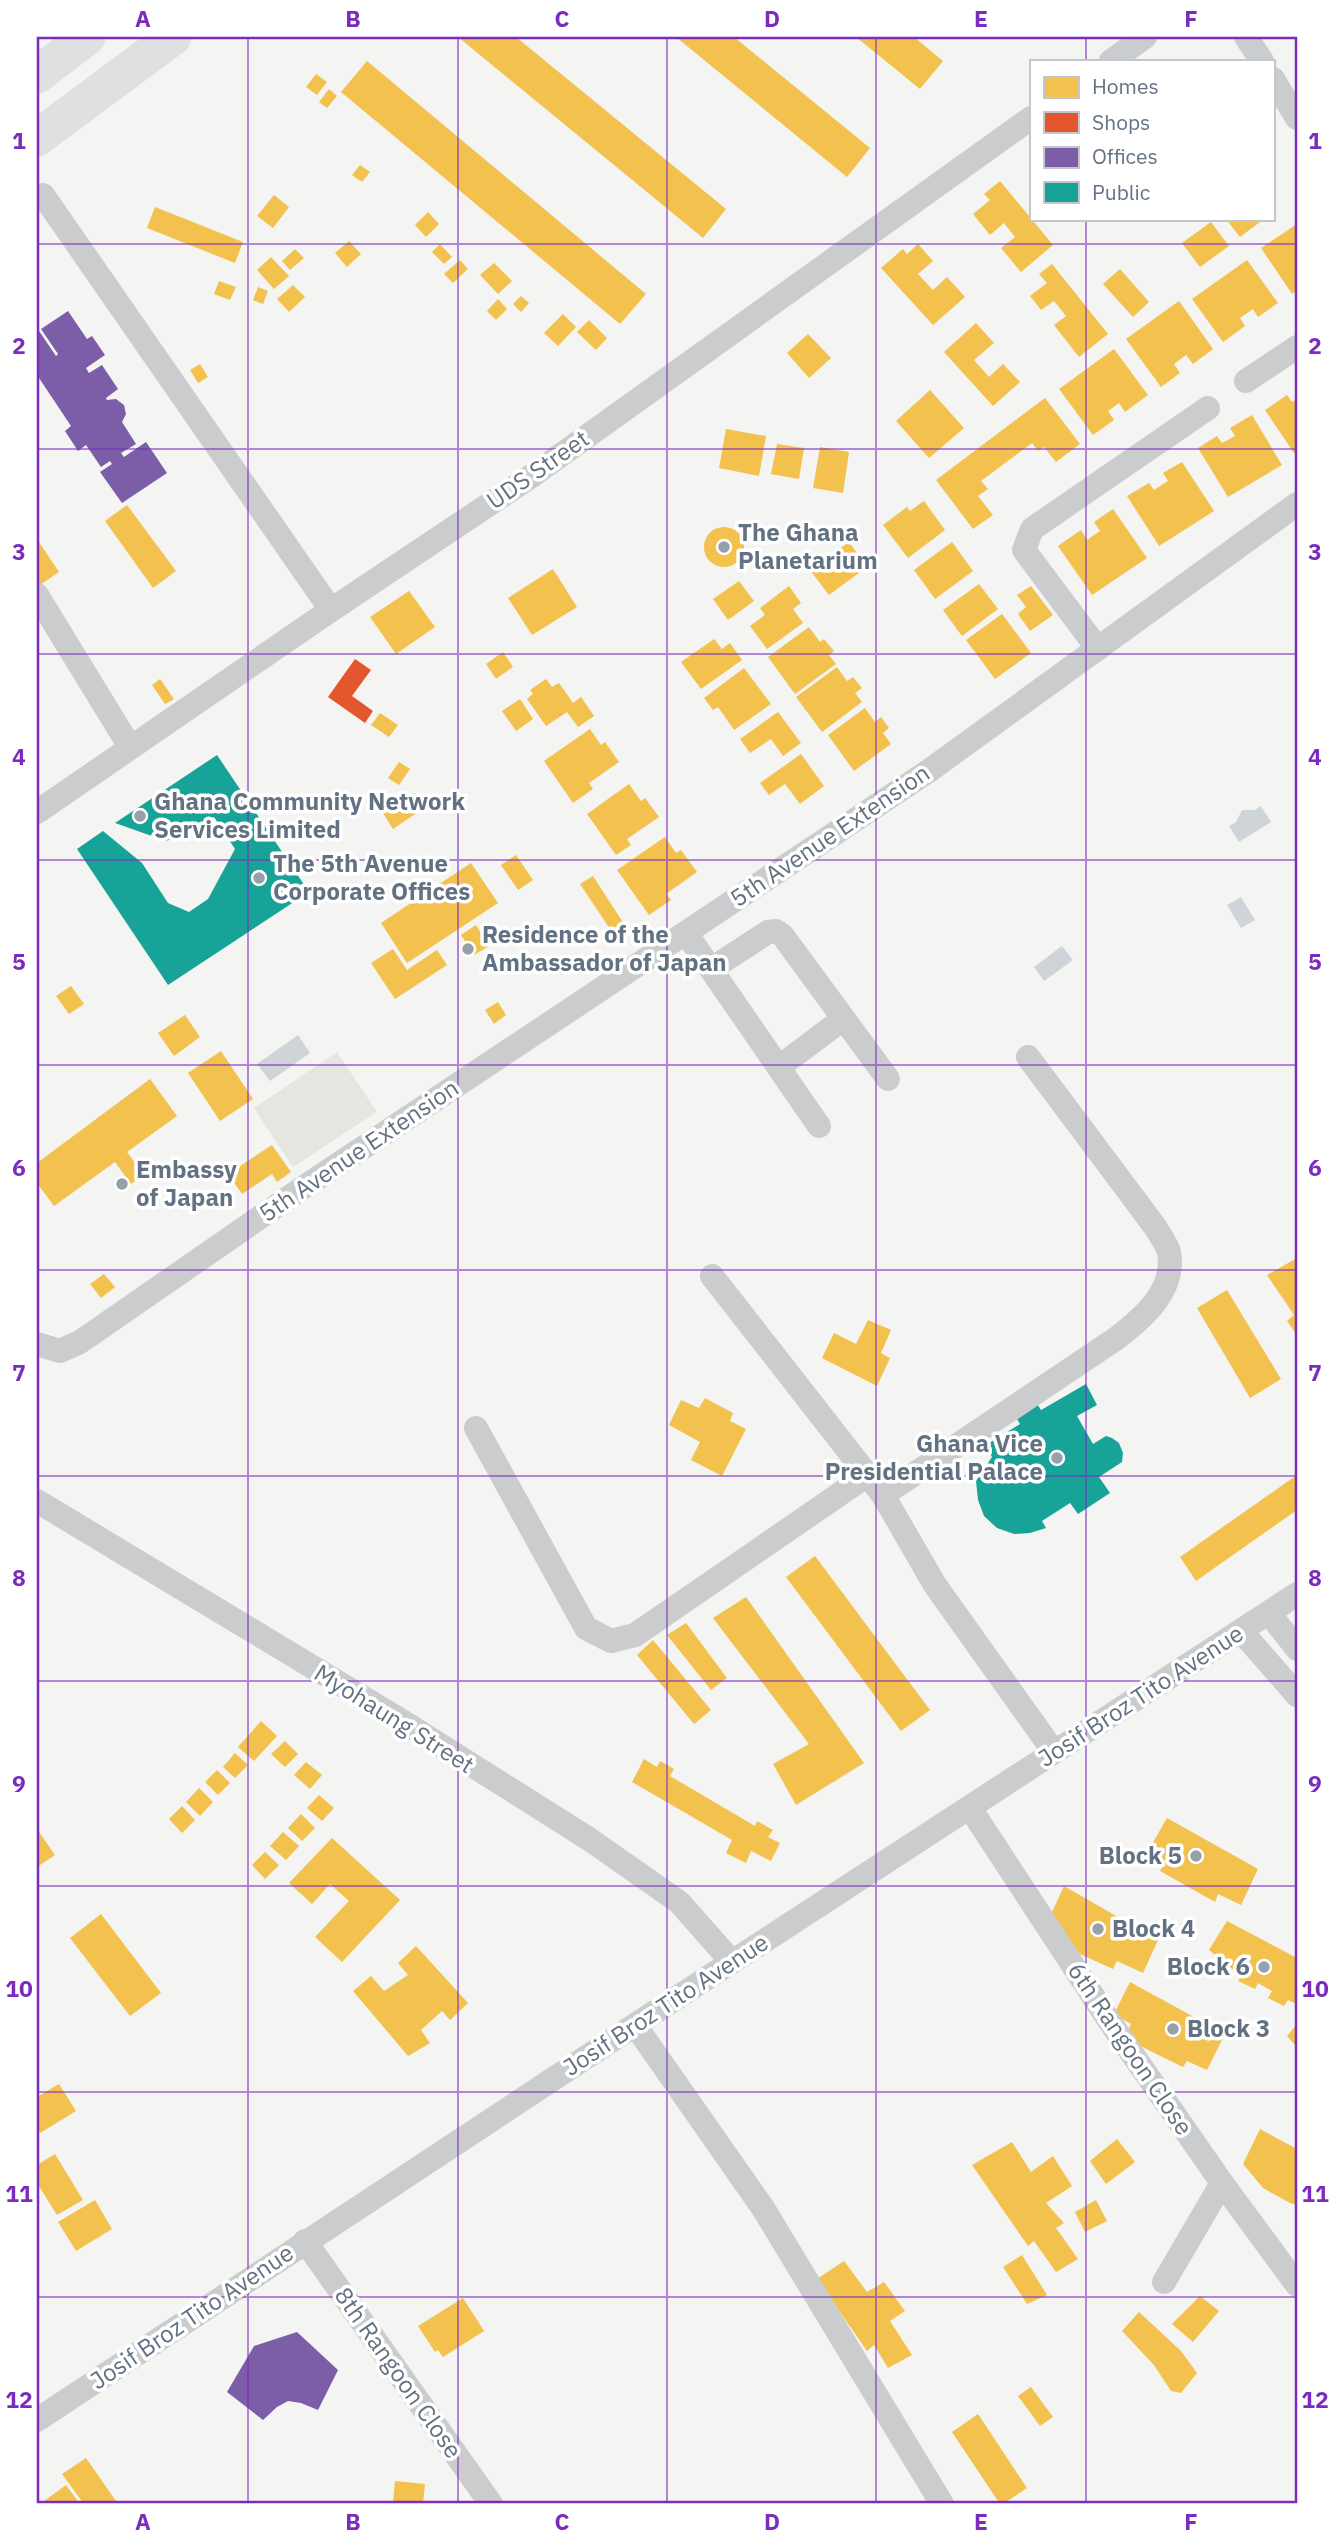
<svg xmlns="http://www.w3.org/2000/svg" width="1334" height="2541" font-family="'IBM Plex Sans',sans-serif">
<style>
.green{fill:#e3e7e0}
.water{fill:#ced4d8}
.homes{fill:#f2c14e}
.shops{fill:#e4572e}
.offices{fill:#7b5ea7}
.public{fill:#17a398}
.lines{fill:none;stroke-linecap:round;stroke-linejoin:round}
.minor{stroke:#cbcccd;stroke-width:24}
.highway{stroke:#e0e0e0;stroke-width:37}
.grid{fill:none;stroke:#7b2cbf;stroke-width:2;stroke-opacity:0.55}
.poi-dot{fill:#96a0aa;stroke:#fff;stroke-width:2.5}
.labels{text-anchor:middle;stroke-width:7;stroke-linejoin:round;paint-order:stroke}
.street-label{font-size:24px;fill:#637283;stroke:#fff}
.poi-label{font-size:24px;font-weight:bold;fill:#637283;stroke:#fff;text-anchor:start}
.neatline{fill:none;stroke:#7b2cbf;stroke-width:2.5}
.grid-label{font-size:23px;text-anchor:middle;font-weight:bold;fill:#7b2cbf}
</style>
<rect width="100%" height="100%" fill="#f4f4f2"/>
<polygon class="green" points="337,1052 377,1112 293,1167 254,1108"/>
<g class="water">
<polygon points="1261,806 1271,822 1239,842 1229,826 1236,822 1242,810 1255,810"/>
<polygon points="1241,897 1255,920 1241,928 1227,905"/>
<polygon points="1062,946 1073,960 1044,981 1034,967"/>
<polygon points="298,1035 310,1053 270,1081 257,1064"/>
</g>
<g class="homes">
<polygon points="458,37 516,37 726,209 703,238"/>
<polygon points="676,37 734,37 870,148 847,177"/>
<polygon points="856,37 914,37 943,61 920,89"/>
<polygon points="367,61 646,294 620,324 341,92"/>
<polygon points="316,74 327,82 317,95 306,87"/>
<polygon points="329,89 337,96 327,108 319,102"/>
<polygon points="360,165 370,172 362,182 352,175"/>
<polygon points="1000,181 1053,245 1021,272 1001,248 1015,237 1004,223 990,235 973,214 990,200 984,194"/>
<polygon points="274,195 289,207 273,228 257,216"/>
<polygon points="155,207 243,242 235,263 147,228"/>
<polygon points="428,212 439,224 426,237 415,225"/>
<polygon points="1226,219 1264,219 1240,237"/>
<polygon points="1211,222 1229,246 1200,267 1182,243"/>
<polygon points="1297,224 1297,290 1292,294 1261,248"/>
<polygon points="349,241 361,254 347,267 335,253"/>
<polygon points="440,244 452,257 444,264 432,252"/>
<polygon points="918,244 933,261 918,274 933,290 947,277 965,297 933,325 881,268 903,249 907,254"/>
<polygon points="295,249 304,258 290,270 282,261"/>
<polygon points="271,257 289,276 274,289 257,270"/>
<polygon points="460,260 468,269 453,283 444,274"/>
<polygon points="1247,260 1278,303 1258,317 1253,309 1240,318 1245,326 1223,342 1192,299"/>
<polygon points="494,263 512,281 498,294 480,275"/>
<polygon points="1052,264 1108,334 1079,357 1054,325 1066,316 1054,301 1041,310 1030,296 1047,283 1039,274"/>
<polygon points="1120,269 1149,302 1133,317 1103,284"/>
<polygon points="219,281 236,287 230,300 214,294"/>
<polygon points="293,285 305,297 289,312 277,299"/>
<polygon points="258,287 268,291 263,304 253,300"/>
<polygon points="521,296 529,303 521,312 513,304"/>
<polygon points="498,299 507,309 496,320 487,311"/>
<polygon points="1179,301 1213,349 1193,364 1186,355 1174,364 1180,373 1161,387 1126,339"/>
<polygon points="563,314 576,327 558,346 544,333"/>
<polygon points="589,320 607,338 596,350 577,332"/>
<polygon points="976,323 994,343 974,360 989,377 1003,364 1020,382 993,406 944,352"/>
<polygon points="808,334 831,358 809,378 787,353"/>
<polygon points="1114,349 1148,395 1125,412 1119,403 1108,411 1114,420 1093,435 1059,389"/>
<polygon points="200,364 208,377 198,383 190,370"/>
<polygon points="930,390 964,428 929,458 896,421"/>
<polygon points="1287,395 1292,402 1297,399 1297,451 1294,453 1265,410"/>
<polygon points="1045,398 1080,444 1056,462 1044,447 1038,451 1032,443 981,481 988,489 978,496 993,515 973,529 936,480"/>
<polygon points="1252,415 1282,465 1228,497 1198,448 1217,436 1222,443 1235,436 1230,428"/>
<polygon points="726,429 766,436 759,476 719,468"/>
<polygon points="777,444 804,448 799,479 771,474"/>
<polygon points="820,447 849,452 843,493 813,488"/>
<polygon points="1182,462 1214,511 1159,546 1127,496 1149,483 1154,490 1168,481 1163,473"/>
<polygon points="924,501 945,530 908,558 883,525 907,507 910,511"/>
<polygon points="127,505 176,571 153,588 105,521"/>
<polygon points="1113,509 1147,558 1092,595 1058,546 1081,530 1087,540 1100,531 1094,522"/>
<circle cx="724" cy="547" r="20"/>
<polygon points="37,539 59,572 40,585 37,580"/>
<polygon points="849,542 867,567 829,595 810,570"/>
<polygon points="952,542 973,571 935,599 914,570"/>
<polygon points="553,569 577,607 532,635 508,598"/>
<polygon points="739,581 754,601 728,620 713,599"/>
<polygon points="979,584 998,609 962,636 943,610"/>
<polygon points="789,586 801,603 793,609 803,623 767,649 750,626 765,615 760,608"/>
<polygon points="1031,586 1053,615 1030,631 1018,614 1026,607 1017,595"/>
<polygon points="409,591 435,627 396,654 370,617"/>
<polygon points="1002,614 1031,653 995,679 966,640"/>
<polygon points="809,627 820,642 824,639 834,651 829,655 836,664 795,694 768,657"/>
<polygon points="714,639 722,649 730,643 742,660 701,689 681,662"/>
<polygon points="503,652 513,667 496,679 486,664"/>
<polygon points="837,667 847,681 853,677 862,688 855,693 862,702 822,732 796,697"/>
<polygon points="744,668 771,704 734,730 718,707 713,710 704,698"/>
<polygon points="160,679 174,699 165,704 152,685"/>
<polygon points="546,679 552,687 559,683 573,703 581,697 594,716 578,727 567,712 546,726 527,699 533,694 530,690"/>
<polygon points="520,699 533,719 516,731 502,711"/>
<polygon points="865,708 875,722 881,717 889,728 883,733 891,744 854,771 828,735"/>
<polygon points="778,712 801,743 783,756 771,739 750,753 740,739"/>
<polygon points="380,713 398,725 389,737 371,725"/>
<polygon points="590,729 601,745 605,742 619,762 589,783 593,789 573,803 544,761"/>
<polygon points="801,754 824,786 800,804 785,784 769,795 760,783"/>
<polygon points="399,762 410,769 399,785 388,778"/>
<polygon points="629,784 641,801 645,798 659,817 627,839 631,845 616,855 587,814"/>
<polygon points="414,793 424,808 393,829 383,813"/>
<polygon points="665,837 676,853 681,850 697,872 666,894 671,900 649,915 617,870"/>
<polygon points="516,855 533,880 518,890 501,865"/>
<polygon points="471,863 498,903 407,963 381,923"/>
<polygon points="593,876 624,924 612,932 580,884"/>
<polygon points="476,925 489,946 474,955 461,935"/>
<polygon points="393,949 407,970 437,950 447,965 395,999 371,963"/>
<polygon points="71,986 84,1004 69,1014 56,996"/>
<polygon points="498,1002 506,1015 494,1024 485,1010"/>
<polygon points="185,1015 200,1037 174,1056 158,1033"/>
<polygon points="221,1051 253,1099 220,1121 188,1073"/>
<polygon points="150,1079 177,1116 127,1152 144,1175 131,1184 115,1162 54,1206 37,1183 37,1163"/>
<polygon points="272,1145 291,1172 277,1182 272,1174 242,1194 228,1174"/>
<polygon points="1297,1258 1297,1335 1287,1321 1294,1315 1267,1275"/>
<polygon points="104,1274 115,1287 101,1298 90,1284"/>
<polygon points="1227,1290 1281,1379 1250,1398 1197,1308"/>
<polygon points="868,1320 891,1330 881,1353 890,1358 877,1386 822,1358 834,1333 856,1344"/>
<polygon points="705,1398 733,1413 730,1421 746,1429 722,1476 691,1460 700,1442 669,1425 681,1400 699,1408"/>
<polygon points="1297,1475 1297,1510 1196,1581 1180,1557"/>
<polygon points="815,1556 930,1710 901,1731 786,1577"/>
<polygon points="746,1597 864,1763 796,1805 773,1764 809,1744 713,1618"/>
<polygon points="686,1623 727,1678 711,1690 667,1635"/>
<polygon points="653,1640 711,1710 694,1724 637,1655"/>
<polygon points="261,1721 277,1736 254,1761 238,1747"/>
<polygon points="285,1741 298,1754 285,1767 271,1754"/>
<polygon points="235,1753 248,1765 235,1778 223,1767"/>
<polygon points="644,1759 657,1767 660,1761 674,1769 670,1776 755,1826 757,1821 773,1830 768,1837 780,1843 771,1861 751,1851 746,1863 726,1853 732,1840 632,1782"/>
<polygon points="306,1762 322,1775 310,1789 294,1775"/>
<polygon points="217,1770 230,1783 218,1795 205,1782"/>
<polygon points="199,1788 213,1802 200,1816 186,1802"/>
<polygon points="319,1795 334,1808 322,1821 307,1808"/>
<polygon points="182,1806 195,1820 182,1833 169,1819"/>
<polygon points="301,1814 315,1828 302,1841 288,1828"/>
<polygon points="1167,1818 1258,1869 1241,1905 1218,1894 1215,1902 1160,1871 1165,1861 1148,1851"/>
<polygon points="37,1829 55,1855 37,1867"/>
<polygon points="283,1832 299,1846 286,1860 270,1846"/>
<polygon points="332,1838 400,1900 342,1962 315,1937 349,1901 330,1884 312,1904 289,1883"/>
<polygon points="265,1852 279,1865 265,1879 252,1865"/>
<polygon points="1064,1886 1158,1940 1143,1973 1117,1961 1113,1969 1062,1946 1047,1923"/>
<polygon points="101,1914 161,1993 130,2016 70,1938"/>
<polygon points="1227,1921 1297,1958 1297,2004 1288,2000 1284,2006 1268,1998 1272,1991 1258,1983 1255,1989 1238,1981 1241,1976 1209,1950"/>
<polygon points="416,1946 468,2003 450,2020 442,2011 421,2030 430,2043 408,2056 353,1991 371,1976 384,1991 408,1975 398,1963"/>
<polygon points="1130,1982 1225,2034 1207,2070 1187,2061 1183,2067 1124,2038 1131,2024 1114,2014"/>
<polygon points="1297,2024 1297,2047 1287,2036"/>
<polygon points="59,2084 76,2111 40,2133 37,2128 37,2097"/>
<polygon points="1260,2129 1297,2149 1297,2205 1290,2203 1263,2188 1243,2164"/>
<polygon points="1117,2139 1135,2162 1106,2184 1090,2161"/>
<polygon points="1012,2142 1031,2172 1053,2156 1072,2186 1046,2203 1064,2223 1056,2228 1078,2259 1056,2272 1034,2241 1028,2246 972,2165"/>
<polygon points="55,2154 83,2200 57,2215 37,2183 37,2165"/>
<polygon points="95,2200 112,2229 76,2251 58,2222"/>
<polygon points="1096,2200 1107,2221 1085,2232 1075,2212"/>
<polygon points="1022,2255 1047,2295 1027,2304 1003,2267"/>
<polygon points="844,2261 867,2292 884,2282 905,2311 890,2321 912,2355 888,2368 874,2345 867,2351 817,2279"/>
<polygon points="1200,2296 1219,2311 1193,2342 1172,2324"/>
<polygon points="463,2298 484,2331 443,2357 438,2350 435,2352 418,2326"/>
<polygon points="1139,2312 1181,2351 1197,2373 1181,2393 1171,2391 1154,2365 1122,2331"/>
<polygon points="1031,2387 1053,2417 1040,2426 1018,2396"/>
<polygon points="978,2414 1027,2488 1003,2504 1000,2504 952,2432"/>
<polygon points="86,2458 118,2504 84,2504 62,2474"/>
<polygon points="395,2481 425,2484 423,2504 393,2504"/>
<polygon points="66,2485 80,2504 40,2504"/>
</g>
<polygon class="shops" points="355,659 371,670 352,696 373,711 365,723 328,697"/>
<g class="offices">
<polygon points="68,311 87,339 92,336 105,355 86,368 89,373 102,365 118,389 106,398 107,400 116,399 124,405 126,414 122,422 136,444 121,453 124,457 146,442 167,473 122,503 100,472 112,464 110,461 101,467 86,445 78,451 65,431 71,426 37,375 37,328 56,356 58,354 41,329"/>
<polygon points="297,2332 338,2370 318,2410 301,2403 288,2401 277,2407 263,2420 227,2392 254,2346"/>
</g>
<g class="public">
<polygon points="217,755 309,892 168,985 77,849 103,831 142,863 168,903 189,912 208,899 235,849 214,817 166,841 115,823"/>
<polygon points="1086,1384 1097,1405 1077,1416 1093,1444 1106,1436 1112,1438 1119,1443 1123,1453 1122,1462 1099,1477 1110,1493 1078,1514 1070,1503 1042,1521 1046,1528 1030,1533 1014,1534 997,1528 984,1516 978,1500 976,1481 992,1457 986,1445 1020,1424 1011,1409 1032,1396 1041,1410"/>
</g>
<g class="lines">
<g class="minor">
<polyline points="1246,37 1262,61"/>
<polyline points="1111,61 1145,37"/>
<polyline points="1273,79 1297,118"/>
<polyline points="43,195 331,610"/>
<polyline points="1246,381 1297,347"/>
<polyline points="37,595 130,747"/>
<polyline points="1098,649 1024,550 1032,529 1208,408"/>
<polyline points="37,812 331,610 533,475 1031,118"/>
<polyline points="686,933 819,1126"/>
<polyline points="711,969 768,932 776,931 783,936 888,1079"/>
<polyline points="779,1067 843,1019"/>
<polyline points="712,1276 883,1495 935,1585 1054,1752"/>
<polyline points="37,1344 60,1351 80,1342 298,1191 930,770 1297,504"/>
<polyline points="476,1428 586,1628 611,1641 635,1635 866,1476"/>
<path d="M883,1495l234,-157c26,-20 59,-48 52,-86 -2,-7 -9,-17 -13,-24l-128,-171"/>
<polyline points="37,1501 402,1721 589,1839 679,1902 732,1962"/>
<polyline points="1269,1613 1297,1649"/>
<polyline points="1241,1631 1297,1695"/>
<polyline points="970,1808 1110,2022 1222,2183 1297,2285"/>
<polyline points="635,2025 763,2208 942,2504"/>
<polyline points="305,2241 491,2504"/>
<polyline points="1164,2282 1222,2183"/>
<polyline points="37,2420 635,2025 1297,1594"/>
</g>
<g class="highway">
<polyline points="37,75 87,37"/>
<polyline points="37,138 173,37"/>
</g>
</g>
<path class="grid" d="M248,37v2467M458,37v2467M667,37v2467M876,37v2467M1086,37v24M1086,219v2285M37,244h1260M37,449h1260M37,654h1260M37,860h1260M37,1065h1260M37,1270h1260M37,1476h1260M37,1681h1260M37,1886h1260M37,2092h1260M37,2297h1260"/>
<g class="poi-dot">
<circle cx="724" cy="547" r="7"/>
<circle cx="140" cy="816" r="7"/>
<circle cx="259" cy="878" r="7"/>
<circle cx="468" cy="949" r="7"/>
<circle cx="122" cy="1184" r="7"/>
<circle cx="1057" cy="1458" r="7"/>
<circle cx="1196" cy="1856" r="7"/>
<circle cx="1098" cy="1929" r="7"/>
<circle cx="1264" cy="1967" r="7"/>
<circle cx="1173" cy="2029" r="7"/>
</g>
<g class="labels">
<g class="street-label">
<text transform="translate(538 470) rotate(-35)" y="8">UDS Street</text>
<text transform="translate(830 836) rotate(-34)" y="8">5th Avenue Extension</text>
<text transform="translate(359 1151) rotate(-34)" y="8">5th Avenue Extension</text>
<text transform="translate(1141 1696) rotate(-33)" y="8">Josif Broz Tito Avenue</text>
<text transform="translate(394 1719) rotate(32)" y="8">Myohaung Street</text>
<text transform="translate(666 2005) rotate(-33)" y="8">Josif Broz Tito Avenue</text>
<text transform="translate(1130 2049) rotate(56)" y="8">6th Rangoon Close</text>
<text transform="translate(192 2317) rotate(-34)" y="8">Josif Broz Tito Avenue</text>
<text transform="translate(398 2373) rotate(55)" y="8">8th Rangoon Close</text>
</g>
<g class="poi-label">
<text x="738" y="541">The Ghana<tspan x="738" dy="28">Planetarium</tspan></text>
<text x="154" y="810">Ghana Community Network<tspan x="154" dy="28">Services Limited</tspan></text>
<text x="273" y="872">The 5th Avenue<tspan x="273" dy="28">Corporate Offices</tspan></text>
<text x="482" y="943">Residence of the<tspan x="482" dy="28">Ambassador of Japan</tspan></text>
<text x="136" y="1178">Embassy<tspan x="136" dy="28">of Japan</tspan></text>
<text x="1043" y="1452" text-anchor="end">Ghana Vice<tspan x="1043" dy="28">Presidential Palace</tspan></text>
<text x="1182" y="1864" text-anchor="end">Block 5</text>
<text x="1112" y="1937">Block 4</text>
<text x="1250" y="1975" text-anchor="end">Block 6</text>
<text x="1187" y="2037">Block 3</text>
</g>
</g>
<rect width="1334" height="2541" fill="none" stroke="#ffffff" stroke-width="77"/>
<rect x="1030" y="60" width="245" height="161" fill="#ffffff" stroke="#c1c7cd" stroke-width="2"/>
<rect x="1044" y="77" width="35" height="21" fill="#f2c14e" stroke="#c1c7cd" stroke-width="2"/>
<text x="1092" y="94" font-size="21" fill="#637283">Homes</text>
<rect x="1044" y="112" width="35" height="21" fill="#e4572e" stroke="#c1c7cd" stroke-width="2"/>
<text x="1092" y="130" font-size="21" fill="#637283">Shops</text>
<rect x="1044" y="147" width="35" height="21" fill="#7b5ea7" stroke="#c1c7cd" stroke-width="2"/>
<text x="1092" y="164" font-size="21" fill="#637283">Offices</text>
<rect x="1044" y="182" width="35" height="21" fill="#17a398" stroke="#c1c7cd" stroke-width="2"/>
<text x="1092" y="200" font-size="21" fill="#637283">Public</text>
<rect x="38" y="38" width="1258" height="2464" class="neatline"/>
<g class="grid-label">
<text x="143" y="27">A</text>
<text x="353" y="27">B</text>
<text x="562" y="27">C</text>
<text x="772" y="27">D</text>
<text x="981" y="27">E</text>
<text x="1191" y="27">F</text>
<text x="19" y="149">1</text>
<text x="1315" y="149">1</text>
<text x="19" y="354">2</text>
<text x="1315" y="354">2</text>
<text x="19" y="560">3</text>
<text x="1315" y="560">3</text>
<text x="19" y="765">4</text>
<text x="1315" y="765">4</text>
<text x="19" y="970">5</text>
<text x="1315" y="970">5</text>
<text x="19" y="1176">6</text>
<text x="1315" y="1176">6</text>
<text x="19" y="1381">7</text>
<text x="1315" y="1381">7</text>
<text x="19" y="1586">8</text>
<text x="1315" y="1586">8</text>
<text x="19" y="1792">9</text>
<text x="1315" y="1792">9</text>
<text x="19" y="1997">10</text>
<text x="1315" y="1997">10</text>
<text x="19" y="2202">11</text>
<text x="1315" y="2202">11</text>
<text x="19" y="2408">12</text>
<text x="1315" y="2408">12</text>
<text x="143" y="2530">A</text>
<text x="353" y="2530">B</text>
<text x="562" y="2530">C</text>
<text x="772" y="2530">D</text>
<text x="981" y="2530">E</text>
<text x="1191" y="2530">F</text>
</g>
</svg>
